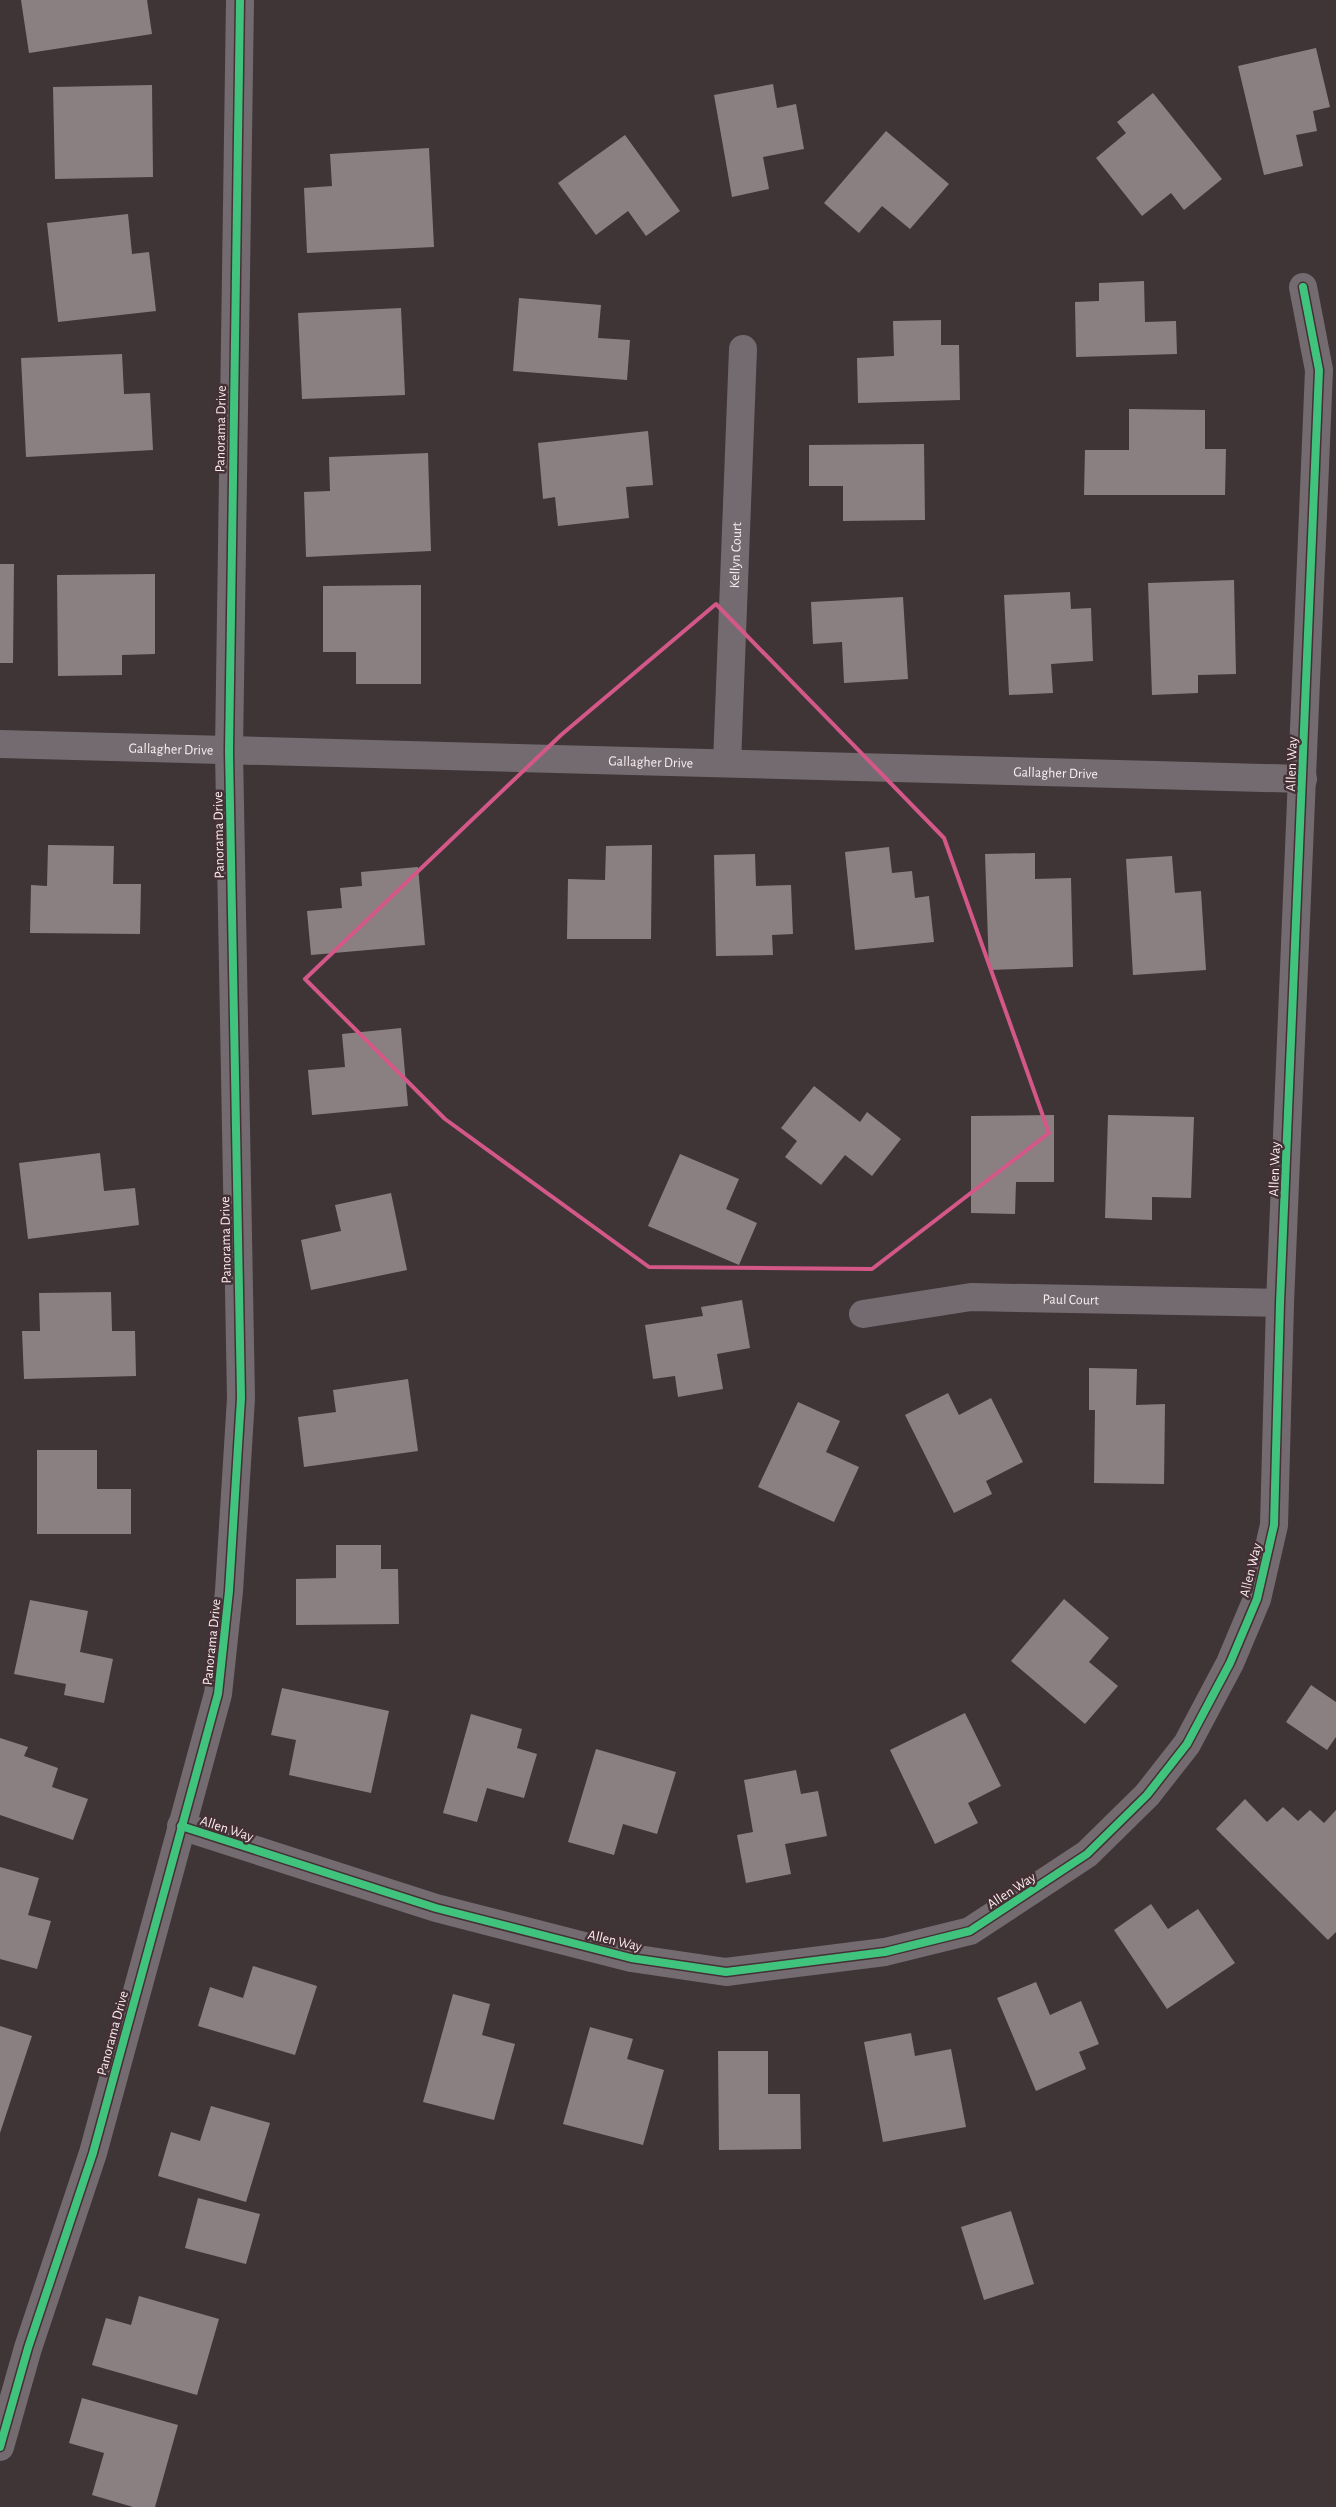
<svg xmlns="http://www.w3.org/2000/svg" width="1336" height="2507" font-family="'Alegreya Sans',sans-serif">
<style>
.building{fill:#8a8081}
.lines{fill:none;stroke-linecap:round;stroke-linejoin:round}
.minor{stroke:#746b70;stroke-width:28}
.cycleway-casing{stroke:#443035;stroke-width:11}
.cycleway{stroke:#40c37c;stroke-width:8}
.marked{fill:none;stroke:#d35888;stroke-width:4;stroke-linejoin:round}
.labels{text-anchor:middle;stroke-width:5;stroke-linejoin:round;paint-order:stroke}
.street-label{font-size:14px;fill:#faedf0;stroke:#443035}
</style>
<rect width="100%" height="100%" fill="#3f3537"/>
<g class="building">
<polygon points="21,0 147,0 152,34 29,53"/>
<polygon points="1316,48 1330,107 1313,111 1317,131 1296,135 1303,166 1264,175 1238,66"/>
<polygon points="773,84 777,108 796,104 804,149 763,157 769,189 732,197 714,95"/>
<polygon points="152,85 153,177 55,179 53,87"/>
<polygon points="1153,93 1222,179 1184,210 1171,193 1142,216 1096,158 1126,133 1117,122"/>
<polygon points="886,131 949,184 910,229 882,206 859,233 824,203"/>
<polygon points="625,135 680,211 646,236 628,211 596,235 558,183"/>
<polygon points="429,148 434,247 307,253 304,188 332,186 330,154"/>
<polygon points="128,214 132,254 149,252 156,311 58,322 47,223"/>
<polygon points="1144,281 1145,322 1176,321 1177,354 1076,357 1075,302 1099,301 1099,283"/>
<polygon points="519,298 601,305 598,338 630,340 627,380 513,371"/>
<polygon points="401,308 405,395 302,399 298,313"/>
<polygon points="941,320 941,345 959,345 960,400 858,403 857,358 894,356 893,321"/>
<polygon points="122,354 124,394 150,393 153,450 26,457 21,358"/>
<polygon points="1129,409 1205,410 1205,449 1226,449 1225,495 1084,495 1085,450 1129,450"/>
<polygon points="648,431 653,485 626,487 629,518 558,526 555,497 543,499 538,443"/>
<polygon points="924,444 925,520 843,521 843,486 809,486 809,445"/>
<polygon points="428,453 431,551 306,557 304,492 330,491 329,457"/>
<polygon points="0,564 14,564 13,663 0,663"/>
<polygon points="155,574 155,654 122,655 122,675 58,676 57,575"/>
<polygon points="1234,580 1236,674 1198,675 1198,693 1152,695 1148,583"/>
<polygon points="421,585 421,684 356,684 356,652 323,652 323,586"/>
<polygon points="1070,592 1071,609 1091,608 1093,661 1051,664 1053,693 1009,695 1004,595"/>
<polygon points="903,597 908,679 844,683 842,642 813,644 811,602"/>
<polygon points="48,845 114,846 113,884 141,884 140,934 30,933 31,885 47,886"/>
<polygon points="652,845 651,939 567,939 568,879 605,880 606,846"/>
<polygon points="889,847 892,873 912,871 915,898 929,896 934,942 855,950 845,852"/>
<polygon points="1035,853 1035,879 1071,878 1073,967 989,970 985,854"/>
<polygon points="755,854 756,886 791,885 793,934 772,935 773,955 716,956 714,855"/>
<polygon points="1172,856 1175,893 1201,891 1206,970 1133,975 1126,859"/>
<polygon points="418,867 425,945 311,955 307,911 342,908 340,888 362,886 361,872"/>
<polygon points="401,1028 408,1106 312,1115 308,1070 345,1067 342,1034"/>
<polygon points="814,1086 860,1122 867,1112 901,1139 872,1176 845,1155 821,1185 785,1157 797,1141 781,1128"/>
<polygon points="1054,1115 1054,1182 1016,1182 1015,1214 971,1213 971,1116"/>
<polygon points="1108,1115 1194,1117 1191,1198 1152,1197 1152,1220 1105,1218"/>
<polygon points="100,1153 104,1191 135,1188 139,1225 28,1239 19,1163"/>
<polygon points="680,1154 739,1179 726,1209 757,1223 739,1265 648,1226"/>
<polygon points="391,1193 407,1270 311,1290 301,1240 341,1231 335,1205"/>
<polygon points="111,1292 112,1331 135,1331 136,1376 24,1379 22,1331 40,1331 39,1293"/>
<polygon points="742,1300 750,1348 717,1354 723,1389 678,1397 675,1376 653,1379 645,1325 703,1316 701,1307"/>
<polygon points="1089,1368 1137,1369 1136,1405 1165,1404 1164,1484 1094,1483 1095,1410 1089,1410"/>
<polygon points="408,1379 418,1451 304,1467 298,1417 336,1412 333,1390"/>
<polygon points="948,1393 959,1415 991,1398 1023,1462 986,1481 992,1494 954,1513 905,1415"/>
<polygon points="798,1402 840,1421 826,1452 859,1467 834,1522 758,1487"/>
<polygon points="37,1450 97,1450 97,1489 131,1489 131,1534 37,1534"/>
<polygon points="336,1545 381,1545 381,1569 398,1569 399,1624 296,1625 296,1579 336,1578"/>
<polygon points="1064,1599 1109,1638 1089,1662 1118,1686 1085,1724 1011,1661"/>
<polygon points="30,1600 88,1611 80,1652 113,1659 104,1703 64,1695 66,1684 14,1674"/>
<polygon points="1311,1685 1336,1702 1336,1737 1327,1750 1286,1722"/>
<polygon points="282,1688 389,1711 371,1793 289,1775 296,1740 271,1735"/>
<polygon points="965,1713 1001,1786 968,1803 978,1823 935,1844 890,1750"/>
<polygon points="471,1714 522,1729 517,1748 537,1754 524,1798 487,1788 477,1822 443,1813"/>
<polygon points="0,1738 28,1747 24,1756 58,1768 52,1787 88,1799 73,1840 0,1815"/>
<polygon points="596,1749 676,1772 657,1834 623,1824 614,1855 568,1842"/>
<polygon points="796,1770 801,1794 818,1791 827,1836 785,1844 791,1874 746,1883 737,1835 753,1832 744,1780"/>
<polygon points="1245,1799 1267,1822 1283,1807 1298,1821 1310,1810 1324,1823 1336,1810 1336,1932 1328,1940 1216,1829"/>
<polygon points="0,1867 39,1878 28,1915 51,1921 37,1969 0,1959"/>
<polygon points="1151,1904 1168,1929 1198,1909 1235,1963 1167,2009 1114,1930"/>
<polygon points="253,1966 317,1986 295,2055 198,2026 210,1987 243,1998"/>
<polygon points="1036,1982 1050,2015 1081,2001 1099,2044 1079,2052 1086,2069 1036,2091 997,1998"/>
<polygon points="453,1994 490,2004 482,2035 515,2044 494,2120 423,2102"/>
<polygon points="0,2026 32,2036 0,2133"/>
<polygon points="590,2027 633,2039 627,2059 664,2070 643,2145 563,2124"/>
<polygon points="911,2033 915,2056 951,2049 966,2127 883,2142 864,2042"/>
<polygon points="718,2051 768,2051 768,2094 800,2094 801,2149 719,2150"/>
<polygon points="211,2106 270,2123 246,2202 158,2176 171,2132 200,2141"/>
<polygon points="198,2198 260,2214 246,2264 185,2248"/>
<polygon points="1011,2211 1034,2284 984,2300 961,2227"/>
<polygon points="139,2296 219,2319 197,2395 92,2365 106,2318 131,2325"/>
<polygon points="82,2398 178,2425 155,2507 133,2507 92,2495 104,2453 69,2443"/>
</g>
<g class="lines">
<g class="minor">
<path id="s1" d="M0,744l1303,35"/>
<path id="s2" d="M727,763l16,-414"/>
<path id="s3" d="M863,1314l108,-17 309,6"/>
<polyline points="181,1826 436,1908 631,1958 726,1972 885,1952 970,1931 1087,1854 1147,1795 1187,1744 1230,1663 1257,1599 1274,1525 1280,1303 1319,370 1303,287"/>
<polyline points="0,2447 28,2348 93,2153 218,1694 229,1591 241,1398 229,751 240,0"/>
</g>
<g class="cycleway-casing">
<g id="cycleway">
<polyline points="181,1826 436,1908 631,1958 726,1972 885,1952 970,1931 1087,1854 1147,1795 1187,1744 1230,1663 1257,1599 1274,1525 1280,1303 1319,370 1303,287"/>
<polyline points="0,2447 28,2348 93,2153 218,1694 229,1591 241,1398 229,751 240,0"/>
</g>
</g>
<use href="#cycleway" class="cycleway"/>
</g>
<path class="marked" d="M716,604l228,234 105,295 -177,136 -223,-2 -204,-148 -140,-140 256,-244z"/>
<g class="labels">
<g class="street-label">
<text transform="translate(220 429) rotate(-89)" y="5">Panorama Drive</text>
<text dy="5" stroke="none"><textPath href="#s2" startOffset="208">Kellyn Court</textPath></text>
<text dy="5" stroke="none"><textPath href="#s1" startOffset="171">Gallagher Drive</textPath></text>
<text dy="5" stroke="none"><textPath href="#s1" startOffset="651">Gallagher Drive</textPath></text>
<text transform="translate(1291 764) rotate(-88)" y="5">Allen Way</text>
<text dy="5" stroke="none"><textPath href="#s1" startOffset="1056">Gallagher Drive</textPath></text>
<text transform="translate(218 835) rotate(-91)" y="5">Panorama Drive</text>
<text transform="translate(1274 1169) rotate(-88)" y="5">Allen Way</text>
<text transform="translate(225 1240) rotate(-91)" y="5">Panorama Drive</text>
<text dy="5" stroke="none"><textPath href="#s3" startOffset="209">Paul Court</textPath></text>
<text transform="translate(1250 1570) rotate(-76)" y="5">Allen Way</text>
<text transform="translate(211 1642) rotate(-84)" y="5">Panorama Drive</text>
<text transform="translate(227 1828) rotate(18)" y="5">Allen Way</text>
<text transform="translate(1011 1890) rotate(-33)" y="5">Allen Way</text>
<text transform="translate(615 1940) rotate(13)" y="5">Allen Way</text>
<text transform="translate(112 2033) rotate(-75)" y="5">Panorama Drive</text>
</g>
</g>
</svg>
